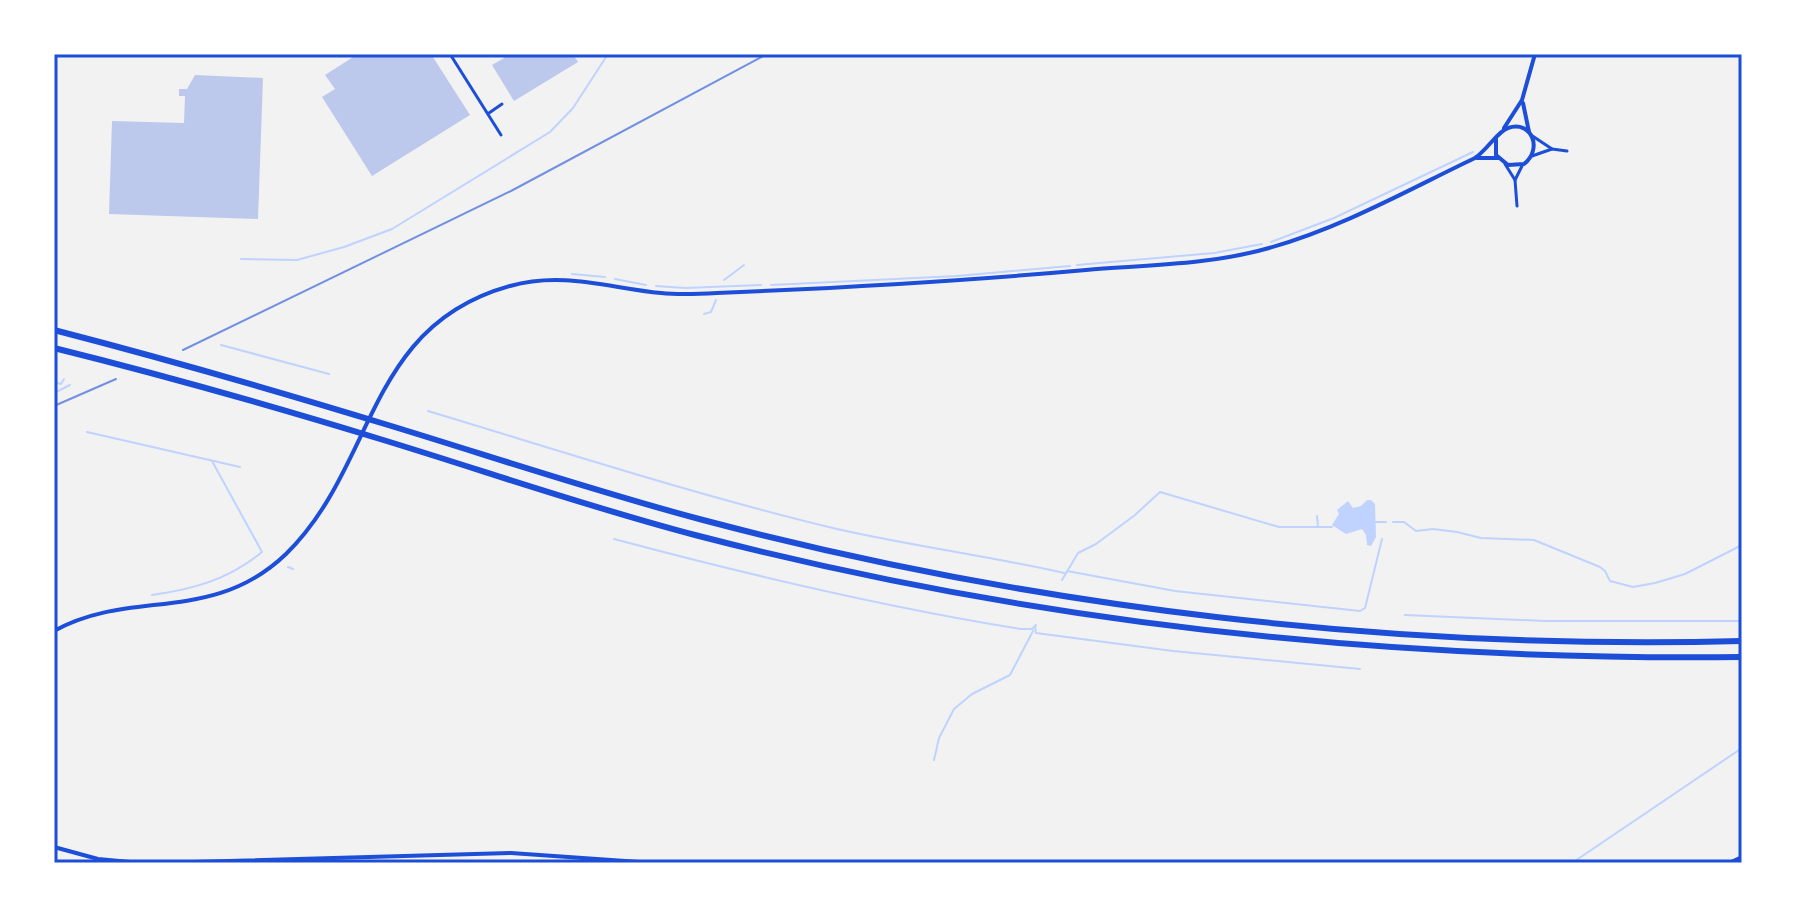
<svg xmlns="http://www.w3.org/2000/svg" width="1796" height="917" font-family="'Exo 2',sans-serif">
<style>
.water{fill:#bfd3fe}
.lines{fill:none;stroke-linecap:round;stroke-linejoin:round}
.stream{stroke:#bfd3fe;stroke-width:2}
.building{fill:#bdc9ec}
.minor{stroke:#1d4ed8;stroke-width:3}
.tertiary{stroke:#1d4ed8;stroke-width:4}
.secondary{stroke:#1d4ed8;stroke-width:4}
.motorway{stroke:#1d4ed8;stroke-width:6}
.rail{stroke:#7290e2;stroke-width:2}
.neatline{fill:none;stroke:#1d4ed8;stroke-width:3}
</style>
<rect width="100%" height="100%" fill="#f2f2f2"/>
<polygon class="water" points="1367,500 1371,500 1375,504 1376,537 1371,546 1367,545 1366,535 1362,529 1346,534 1332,525 1339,514 1337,510 1348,501 1353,508 1361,506"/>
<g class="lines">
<g class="stream">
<polyline points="1271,242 1334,218 1473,152"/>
<polyline points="241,259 297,260 344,247 392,229 550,132 573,108 608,54"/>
<polyline points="1077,265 1214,253 1262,244"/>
<polyline points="572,274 605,277"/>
<polyline points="615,279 646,285"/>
<polyline points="724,280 744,265"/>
<polyline points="771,285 957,276 1070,266"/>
<polyline points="656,286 685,288 761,285"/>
<polyline points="704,314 711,312 716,300"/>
<polyline points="221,345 329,374"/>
<polyline points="54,382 61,384 64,379"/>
<polyline points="54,393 70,385"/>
<path d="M428,411c136,41 271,85 409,118 75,17 152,27 227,44"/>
<polyline points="87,432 240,467"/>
<polyline points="1317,516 1318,527"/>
<polyline points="1375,522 1386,522"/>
<polyline points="1393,522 1404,522 1416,531 1433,529 1457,532 1481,538 1534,540 1600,567 1605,571 1610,581 1633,587 1655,583 1685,574 1742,545"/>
<path d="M614,539c135,36 270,68 407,90h11l4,-4"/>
<polyline points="288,567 293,569"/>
<polyline points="1067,571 1175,591 1360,611 1365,608 1382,539"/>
<polyline points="1062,580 1078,553 1096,544 1135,515 1160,492 1279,527 1332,527"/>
<path d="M152,595c43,-6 77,-16 110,-43l-50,-91"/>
<polyline points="1405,615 1545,621 1742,621"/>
<polyline points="1035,626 1036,633 1173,651 1360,669"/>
<polyline points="934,760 939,738 954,709 972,694 1010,675 1033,631"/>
<polyline points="1572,863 1742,748"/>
</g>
</g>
<g class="building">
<polygon points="358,54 431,54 470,115 372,176 322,97 335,89 325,75"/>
<polygon points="502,54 573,54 578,62 514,101 492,65 504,58"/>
<polygon points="195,75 263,78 258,219 109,214 112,121 184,123 185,96 179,96 179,89 187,89"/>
</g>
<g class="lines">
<g class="minor">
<polyline points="450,54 501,135"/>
<polyline points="489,113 502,104"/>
<polyline points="1531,135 1552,149 1567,151"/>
<polyline points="1532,156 1552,149"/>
<polyline points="1505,164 1515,180 1517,206"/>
<polyline points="1515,180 1522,166"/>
</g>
<g class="tertiary">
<polyline points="1523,103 1529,132"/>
<polyline points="1504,128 1522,100 1535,54"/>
<polyline points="1477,158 1498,158"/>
<path d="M54,631c77,-43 158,-6 232,-77 91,-89 79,-228 224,-268 53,-15 99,2 151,7 19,2 38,1 56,0 124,-5 246,-12 369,-23 61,-5 124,-5 183,-22 72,-20 139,-58 206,-90 12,-8 23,-27 33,-30 24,-8 35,21 16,36l-16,1 -12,-10v-16"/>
</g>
<g class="secondary">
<polyline points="54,847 98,859 141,863"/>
<polyline points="155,863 511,853 654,863"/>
<polyline points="1729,863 1742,857"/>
</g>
<g class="motorway">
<path d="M54,330c112,29 223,61 334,95 105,32 209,67 315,95 337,89 691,130 1039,121"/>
<path d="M54,348c109,27 218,58 326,91 105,32 208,68 315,96 342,89 694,126 1047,122"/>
</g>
<g class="rail">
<polyline points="183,350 511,191 767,54"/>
<polyline points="54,406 116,379"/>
</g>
</g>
<rect width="1796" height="917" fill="none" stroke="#ffffff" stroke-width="112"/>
<rect x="56" y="56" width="1684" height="805" class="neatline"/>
</svg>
